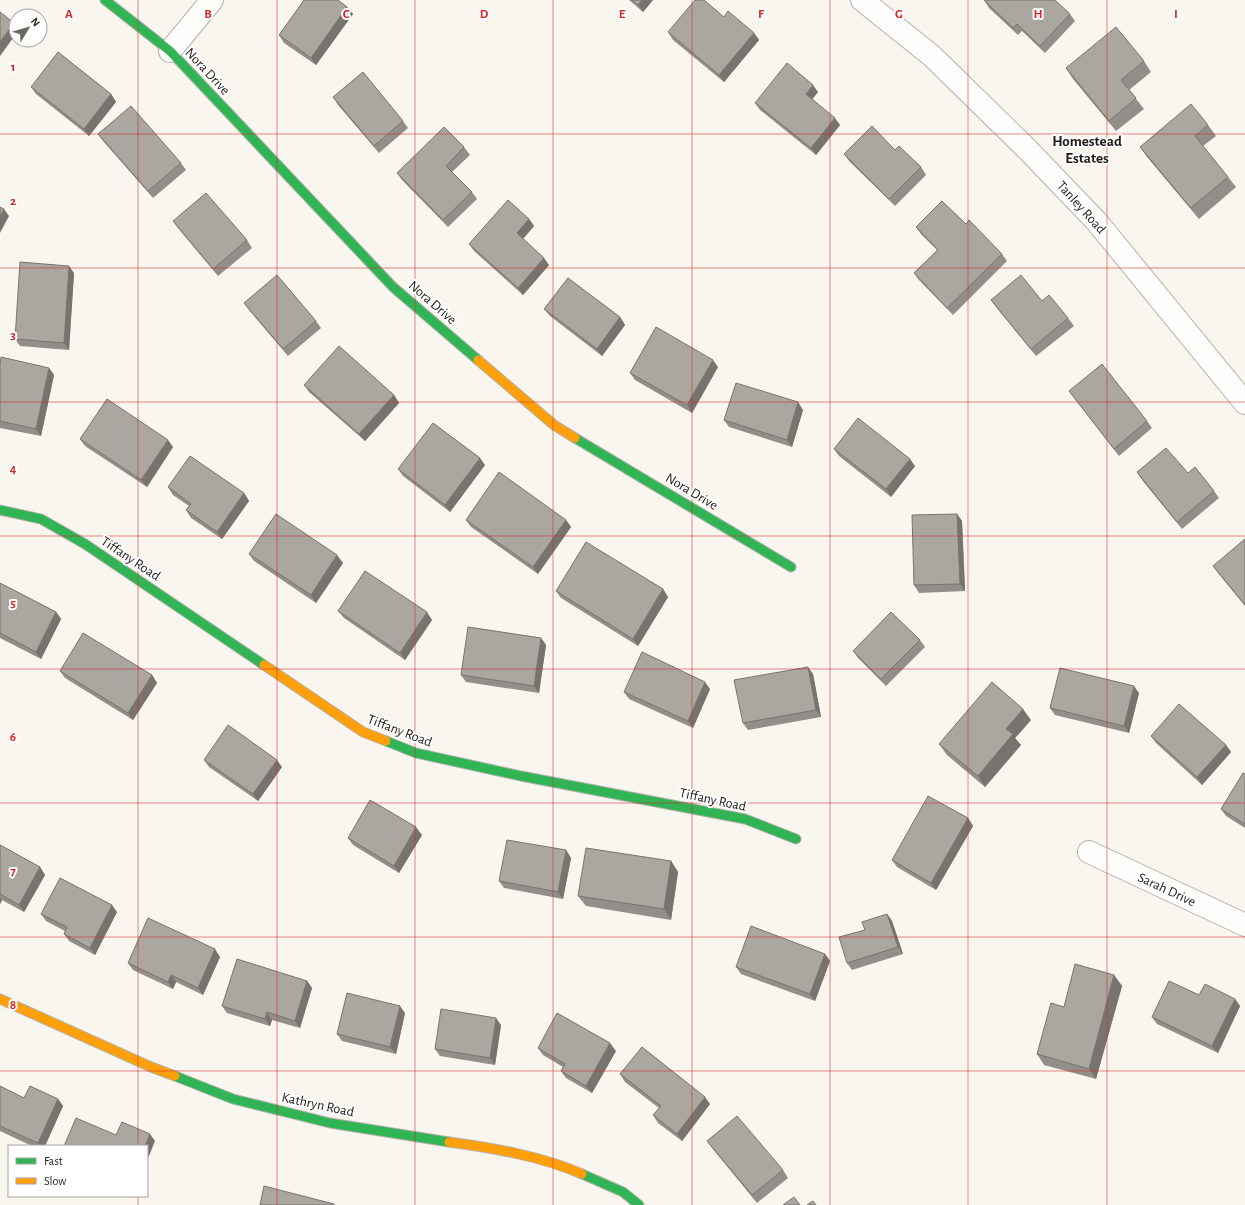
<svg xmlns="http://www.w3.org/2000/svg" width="1245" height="1205" font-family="'Alegreya Sans',sans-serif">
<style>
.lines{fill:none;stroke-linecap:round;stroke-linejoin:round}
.street-casing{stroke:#b5b1ab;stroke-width:24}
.fast-casing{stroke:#b5b1ab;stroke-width:11}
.slow-casing{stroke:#b5b1ab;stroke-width:11}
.street{stroke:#fefefd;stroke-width:22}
.fast{stroke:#30b455;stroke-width:9}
.slow{stroke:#ff9f0a;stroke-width:9}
.wall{fill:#928f8a}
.shaded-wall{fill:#777470}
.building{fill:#aaa6a0;stroke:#777470}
.grid{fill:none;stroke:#d62828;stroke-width:1;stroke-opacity:0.55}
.labels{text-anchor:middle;stroke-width:4;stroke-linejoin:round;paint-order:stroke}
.street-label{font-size:14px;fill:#1f1b15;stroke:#fff}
.neighbourhood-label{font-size:15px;font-weight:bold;fill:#1f1b15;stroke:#fff}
.grid-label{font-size:13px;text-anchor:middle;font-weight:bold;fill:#d62828;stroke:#fff;stroke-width:4;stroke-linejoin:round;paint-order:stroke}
</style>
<rect width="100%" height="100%" fill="#f9f5ef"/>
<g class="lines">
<g class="street-casing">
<g id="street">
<polyline points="862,0 932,56 1028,150 1097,222 1245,403"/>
<polyline points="170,51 212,0"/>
<polyline points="1089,852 1245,925"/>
</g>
</g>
<g class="fast-casing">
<g id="fast">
<polyline points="105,0 170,51 393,287 478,360"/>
<polyline points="575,438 791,567"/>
<polyline points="0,510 41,519 85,544 264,665"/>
<polyline points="386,741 416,753 521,776 745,819 796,839"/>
<polyline points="175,1076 233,1099 330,1123 449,1142"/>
<polyline points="582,1174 623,1192 639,1205"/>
</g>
</g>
<g class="slow-casing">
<g id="slow">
<polyline points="478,360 554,425 575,438"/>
<polyline points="264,665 363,732 386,741"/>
<polyline points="0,999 151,1067 175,1076"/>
<path d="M449,1142c44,6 92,14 133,32"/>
</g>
</g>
<use href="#street" class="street"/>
<use href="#fast" class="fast"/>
<use href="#slow" class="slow"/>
</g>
<g class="wall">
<polygon points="629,0 653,0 643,12"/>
<polygon points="984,0 1070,14 1075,21 1045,53 1022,31 1018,35 989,8"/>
<polygon points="347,7 353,14 316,65 284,43 279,35"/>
<polygon points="724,17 754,33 759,40 724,82 673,40 668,32"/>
<polygon points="1144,61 1151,72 1129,90 1144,109 1116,131 1073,79 1066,68"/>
<polygon points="31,87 111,94 116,102 89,136 36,94"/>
<polygon points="818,92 812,99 840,125 816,155 760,110 755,103"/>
<polygon points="333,97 403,121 408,128 379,153 338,105"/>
<polygon points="1208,125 1216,136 1203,146 1228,177 1236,187 1199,219 1147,157 1140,147"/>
<polygon points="98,134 181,163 186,170 153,198 103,141"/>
<polygon points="464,147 470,155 452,172 472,192 477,199 448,227 402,180 397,173"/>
<polygon points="895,150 921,167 926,175 895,206 849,161 844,154"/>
<polygon points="529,219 534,226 523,239 549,265 523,295 474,251 469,244"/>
<polygon points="173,221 247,240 252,248 218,276 178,228"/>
<polygon points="916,227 1002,254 1007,261 953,315 919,280 914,273 937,250 921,234"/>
<polygon points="74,273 69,350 20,346 15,339"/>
<polygon points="991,300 1042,301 1068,318 1074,326 1036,356 996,307"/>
<polygon points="244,303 316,321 321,328 288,356 249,310"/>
<polygon points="544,309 620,317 625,325 602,356 550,316"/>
<polygon points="0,364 49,368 54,375 41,436 0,428"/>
<polygon points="718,367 692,413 635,380 630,373"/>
<polygon points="304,385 394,395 399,403 365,441 309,392"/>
<polygon points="1069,391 1147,421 1152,428 1119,456"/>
<polygon points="803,410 792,447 729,427 724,420"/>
<polygon points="80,439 173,447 147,487 85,446"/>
<polygon points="834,449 915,466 891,497 839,456"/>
<polygon points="485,465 450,512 403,476 398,469"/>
<polygon points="1137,472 1188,473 1214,491 1219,498 1182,529 1142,480"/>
<polygon points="168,487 244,493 249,501 222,539 191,518 186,510 189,506 173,495"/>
<polygon points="957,514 962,521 965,591 919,593 914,585"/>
<polygon points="466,520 566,520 571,527 538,574 471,527"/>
<polygon points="1245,539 1245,606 1218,573 1213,566"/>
<polygon points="249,554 343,563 316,603 254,561"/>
<polygon points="0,583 56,612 61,619 41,659 0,638"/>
<polygon points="663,589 668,597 638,646 561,598 556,591"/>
<polygon points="338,611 432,620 405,660 344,618"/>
<polygon points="541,638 546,645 539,693 466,682 461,675"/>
<polygon points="920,640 925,647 886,686 858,658 853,651"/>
<polygon points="60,671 152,675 157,683 133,720 65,678"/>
<polygon points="813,674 821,717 748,730 743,723"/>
<polygon points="710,689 693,728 629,699 624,692"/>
<polygon points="1139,693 1129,733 1055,715 1050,708"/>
<polygon points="1031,720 1015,738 1021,745 985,787 947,755 939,744"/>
<polygon points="1151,736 1226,745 1231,752 1202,785 1156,743"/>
<polygon points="204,760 282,767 258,801 209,767"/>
<polygon points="1245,774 1245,828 1226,816 1221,809"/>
<polygon points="968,818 973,826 936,890 897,867 892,860"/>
<polygon points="422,835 399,873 353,845 348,838"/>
<polygon points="0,845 40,867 45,875 24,912 2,900 0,904"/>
<polygon points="566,850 571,858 563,899 504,888 499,881"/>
<polygon points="671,861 678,872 671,920 586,906 578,896"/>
<polygon points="117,912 95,955 69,941 64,934 65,931 46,921 41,914"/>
<polygon points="887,914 892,921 903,954 852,970 847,963"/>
<polygon points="825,954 830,961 815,1001 741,974 736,967"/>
<polygon points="220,957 203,995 176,982 173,989 133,970 128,963"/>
<polygon points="1114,975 1122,986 1096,1079 1044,1065 1037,1054 1064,1007"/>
<polygon points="307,981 312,988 300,1028 272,1020 270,1026 227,1013 222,1006"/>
<polygon points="1199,995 1235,999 1240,1006 1218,1053 1157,1024 1152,1017"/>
<polygon points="405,1013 396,1054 342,1041 337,1034"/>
<polygon points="501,1025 495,1065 440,1056 435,1049"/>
<polygon points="538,1048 616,1051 592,1093 566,1078 561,1071 563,1067 543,1055"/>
<polygon points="620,1074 710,1104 682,1141 658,1123 653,1115 659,1108 625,1082"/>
<polygon points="0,1086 24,1098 58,1099 63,1106 45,1146 32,1146 0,1131"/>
<polygon points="707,1141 783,1170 788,1178 757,1203 712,1148"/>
</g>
<g class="shaded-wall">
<polygon points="642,0 653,0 643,12 638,5"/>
<polygon points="347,7 353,14 316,65 311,58"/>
<polygon points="14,23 16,26 16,34 0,56 0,42"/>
<polygon points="754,33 759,40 724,82 719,75"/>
<polygon points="813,85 818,92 811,101 806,94"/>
<polygon points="111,94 116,102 89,136 84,129"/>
<polygon points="835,118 840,125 816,155 811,148"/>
<polygon points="4,209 9,216 0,233 0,216"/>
<polygon points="529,219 534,226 522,240 517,233"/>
<polygon points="544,258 549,265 523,295 518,288"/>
<polygon points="69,266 74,273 69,350 64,343"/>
<polygon points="620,317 625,325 602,356 597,349"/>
<polygon points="713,360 718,367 692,413 687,405"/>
<polygon points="49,368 54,375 41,436 36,429"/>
<polygon points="394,395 399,403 365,441 359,434"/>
<polygon points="798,402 803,410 792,447 787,440"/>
<polygon points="168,440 173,447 147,487 141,480"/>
<polygon points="480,458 485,465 450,512 445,505"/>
<polygon points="910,459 915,466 891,497 886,489"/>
<polygon points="244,493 249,501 222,539 217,532"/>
<polygon points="957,514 962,521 965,591 960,584"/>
<polygon points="566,520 571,527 538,574 533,567"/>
<polygon points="337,555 343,563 316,603 311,595"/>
<polygon points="663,589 668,597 638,646 633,639"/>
<polygon points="56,612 61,619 41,659 36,652"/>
<polygon points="427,612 432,620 405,660 400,653"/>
<polygon points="541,638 546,645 539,693 534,686"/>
<polygon points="808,667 813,674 821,717 816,710"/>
<polygon points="152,675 157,683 133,720 128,713"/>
<polygon points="705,682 710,689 693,728 688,721"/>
<polygon points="1134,686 1139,693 1129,733 1124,726"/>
<polygon points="1023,709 1031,720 1015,738 1021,745 985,787 978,776 1006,729"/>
<polygon points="1226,745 1231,752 1202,785 1197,777"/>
<polygon points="277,760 282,767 258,801 253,794"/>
<polygon points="968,818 973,826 936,890 931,883"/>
<polygon points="416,827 422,835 399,873 394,866"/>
<polygon points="566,850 571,858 563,899 558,892"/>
<polygon points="671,861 678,872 671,920 664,909"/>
<polygon points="40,867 45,875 24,912 19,905"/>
<polygon points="0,897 2,900 0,904"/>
<polygon points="112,905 117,912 95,955 90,948"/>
<polygon points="887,914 892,921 903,954 898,947"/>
<polygon points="215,949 220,957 203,995 198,988"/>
<polygon points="825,954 830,961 815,1001 810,994"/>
<polygon points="171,975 176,982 173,989 168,982"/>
<polygon points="1114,975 1122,986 1096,1079 1089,1069"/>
<polygon points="307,981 312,988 300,1028 295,1021"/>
<polygon points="1235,999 1240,1006 1218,1053 1212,1046"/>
<polygon points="400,1006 405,1013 396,1054 390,1047"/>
<polygon points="267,1012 272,1020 270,1026 265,1019"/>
<polygon points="496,1018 501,1025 495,1065 490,1058"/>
<polygon points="610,1043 616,1051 592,1093 586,1086"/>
<polygon points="705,1097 710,1104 682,1141 677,1134"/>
<polygon points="58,1099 63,1106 45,1146 39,1146 38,1143"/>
<polygon points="150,1134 155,1141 147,1161 147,1146 145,1146"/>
</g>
<g class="building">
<polygon points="304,0 338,0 347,7 311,58 279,35"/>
<polygon points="632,0 642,0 638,5"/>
<polygon points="695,0 704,0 724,17 728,11 754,33 719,75 668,32"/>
<polygon points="984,0 1055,0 1070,14 1040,46 1017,24 1013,28"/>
<polygon points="0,12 14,23 0,42"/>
<polygon points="1116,27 1144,61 1121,80 1136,98 1109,121 1066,68"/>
<polygon points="58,52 111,94 84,129 31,87"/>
<polygon points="787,63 813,85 806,94 835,118 811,148 755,103"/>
<polygon points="363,72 403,121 374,146 333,97"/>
<polygon points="1191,104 1208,125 1195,136 1228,177 1191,208 1140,147"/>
<polygon points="131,106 181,163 148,191 98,134"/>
<polygon points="872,126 895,150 899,146 921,167 889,199 844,154"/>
<polygon points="444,127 464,147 446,166 472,192 443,220 397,173"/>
<polygon points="206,193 247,240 213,269 173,221"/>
<polygon points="508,200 529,219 517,233 544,258 518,288 469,244"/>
<polygon points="942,201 966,224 969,220 1002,254 947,308 914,273 938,250 916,227"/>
<polygon points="0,207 4,209 0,216"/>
<polygon points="20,262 69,266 64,343 15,339"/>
<polygon points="277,275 316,321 283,349 244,303"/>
<polygon points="1021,275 1042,301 1049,295 1068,318 1031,349 991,300"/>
<polygon points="568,278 620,317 597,349 544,309"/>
<polygon points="656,327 713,360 687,405 630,373"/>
<polygon points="339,346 394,395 359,434 304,385"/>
<polygon points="1,357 49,368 36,429 0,421 0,364"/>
<polygon points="1102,364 1147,421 1114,449 1069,391"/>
<polygon points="736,383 798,402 787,440 724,420"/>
<polygon points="107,399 168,440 141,480 80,439"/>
<polygon points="858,418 910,459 886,489 834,449"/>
<polygon points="433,423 480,458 445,505 398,469"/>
<polygon points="1166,448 1188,473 1195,467 1214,491 1177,522 1137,472"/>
<polygon points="190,456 244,493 217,532 186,510 191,504 168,487"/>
<polygon points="499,472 566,520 533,567 466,520"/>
<polygon points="276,514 337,555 311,595 249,554"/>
<polygon points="957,514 960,584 914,585 912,515"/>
<polygon points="1245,539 1245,605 1213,566"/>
<polygon points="586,542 663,589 633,639 556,591"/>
<polygon points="365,571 427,612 400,653 338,611"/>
<polygon points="0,583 56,612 36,652 0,633"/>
<polygon points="891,612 920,640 881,679 853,651"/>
<polygon points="468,627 541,638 534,686 461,675"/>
<polygon points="83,633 152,675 128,713 60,671"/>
<polygon points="642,652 705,682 688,721 624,692"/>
<polygon points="808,667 816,710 743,723 734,680"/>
<polygon points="1060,668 1134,686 1124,726 1050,708"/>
<polygon points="992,682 1023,709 1006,729 1013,734 978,776 939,744"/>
<polygon points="1179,704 1226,745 1197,777 1151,736"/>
<polygon points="228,725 277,760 253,794 204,760"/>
<polygon points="1243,773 1245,774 1245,824 1221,809"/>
<polygon points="928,796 968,818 931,883 892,860"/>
<polygon points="370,800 416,827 394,866 348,838"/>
<polygon points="507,840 566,850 558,892 499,881"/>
<polygon points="0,845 40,867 19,905 0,894"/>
<polygon points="586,848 671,861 664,909 578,896"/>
<polygon points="60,878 112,905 90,948 64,934 67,927 41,914"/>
<polygon points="887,914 898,947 847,963 839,937 865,930 862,922"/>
<polygon points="148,918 215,949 198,988 171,975 168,982 128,963"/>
<polygon points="751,926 825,954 810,994 736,967"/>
<polygon points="237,959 307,981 295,1021 267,1012 265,1019 222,1006"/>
<polygon points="1075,964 1114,975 1089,1069 1037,1054 1051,1003 1064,1007"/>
<polygon points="1169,981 1199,995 1205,984 1235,999 1212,1046 1152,1017"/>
<polygon points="347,993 400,1006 390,1047 337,1034"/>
<polygon points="441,1009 496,1018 490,1058 435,1049"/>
<polygon points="557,1013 610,1043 586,1086 561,1071 565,1064 538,1048"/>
<polygon points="642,1047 705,1097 677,1134 653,1115 661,1106 620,1074"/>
<polygon points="0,1086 24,1098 30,1086 58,1099 38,1143 0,1126"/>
<polygon points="737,1116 783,1170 752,1195 707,1141"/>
<polygon points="76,1118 116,1135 122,1122 150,1134 145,1146 64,1146"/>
<polygon points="264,1186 334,1204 334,1205 260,1205"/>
<polygon points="794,1197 800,1205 783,1205"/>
<polygon points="813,1201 816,1205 807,1205"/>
</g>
<path class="grid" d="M138,0v1146M277,0v1205M415,0v1205M553,0v1205M692,0v1205M830,0v1205M968,0v1205M1107,0v1205M0,134h1245M0,268h1245M0,402h1245M0,536h1245M0,669h1245M0,803h1245M0,937h1245M0,1071h1245M138,1196v9"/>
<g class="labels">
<g class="street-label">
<text transform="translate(208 71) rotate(47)" y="5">Nora Drive</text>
<text transform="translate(1082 207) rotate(48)" y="5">Tanley Road</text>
<text transform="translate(433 302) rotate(41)" y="5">Nora Drive</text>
<text transform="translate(692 491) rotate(31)" y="5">Nora Drive</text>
<text transform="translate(131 558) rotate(34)" y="5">Tiffany Road</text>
<text transform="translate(400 730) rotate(21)" y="5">Tiffany Road</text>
<text transform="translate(713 799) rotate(12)" y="5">Tiffany Road</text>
<text transform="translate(1167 889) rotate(25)" y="5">Sarah Drive</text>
<text transform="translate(318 1104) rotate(12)" y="5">Kathryn Road</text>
</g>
<g class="neighbourhood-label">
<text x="1087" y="146">Homestead<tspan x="1087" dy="17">Estates</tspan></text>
</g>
</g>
<g class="grid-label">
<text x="69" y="18">A</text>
<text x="208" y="18">B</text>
<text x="346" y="18">C</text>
<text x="484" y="18">D</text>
<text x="622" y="18">E</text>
<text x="761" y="18">F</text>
<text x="899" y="18">G</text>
<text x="1038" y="18">H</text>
<text x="1176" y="18">I</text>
<text x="13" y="71">1</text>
<text x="13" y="205">2</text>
<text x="13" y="339">3</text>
<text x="13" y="473">4</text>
<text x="13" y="607">5</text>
<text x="13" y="741">6</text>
<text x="13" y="875">7</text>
<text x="13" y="1009">8</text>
</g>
<rect x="8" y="1145" width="140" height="52" fill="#ffffff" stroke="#a5a4a1"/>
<rect x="16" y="1158" width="20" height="6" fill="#30b455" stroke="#a5a4a1"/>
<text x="44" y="1165" font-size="12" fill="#1f1b15">Fast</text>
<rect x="16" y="1178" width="20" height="6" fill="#ff9f0a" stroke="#a5a4a1"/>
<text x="44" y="1185" font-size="12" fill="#1f1b15">Slow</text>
<g transform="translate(28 28) rotate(52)"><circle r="19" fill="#ffffff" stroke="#a5a4a1"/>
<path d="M0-3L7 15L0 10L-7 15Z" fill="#6b6761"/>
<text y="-6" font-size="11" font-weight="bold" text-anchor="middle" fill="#1f1b15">N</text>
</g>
</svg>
